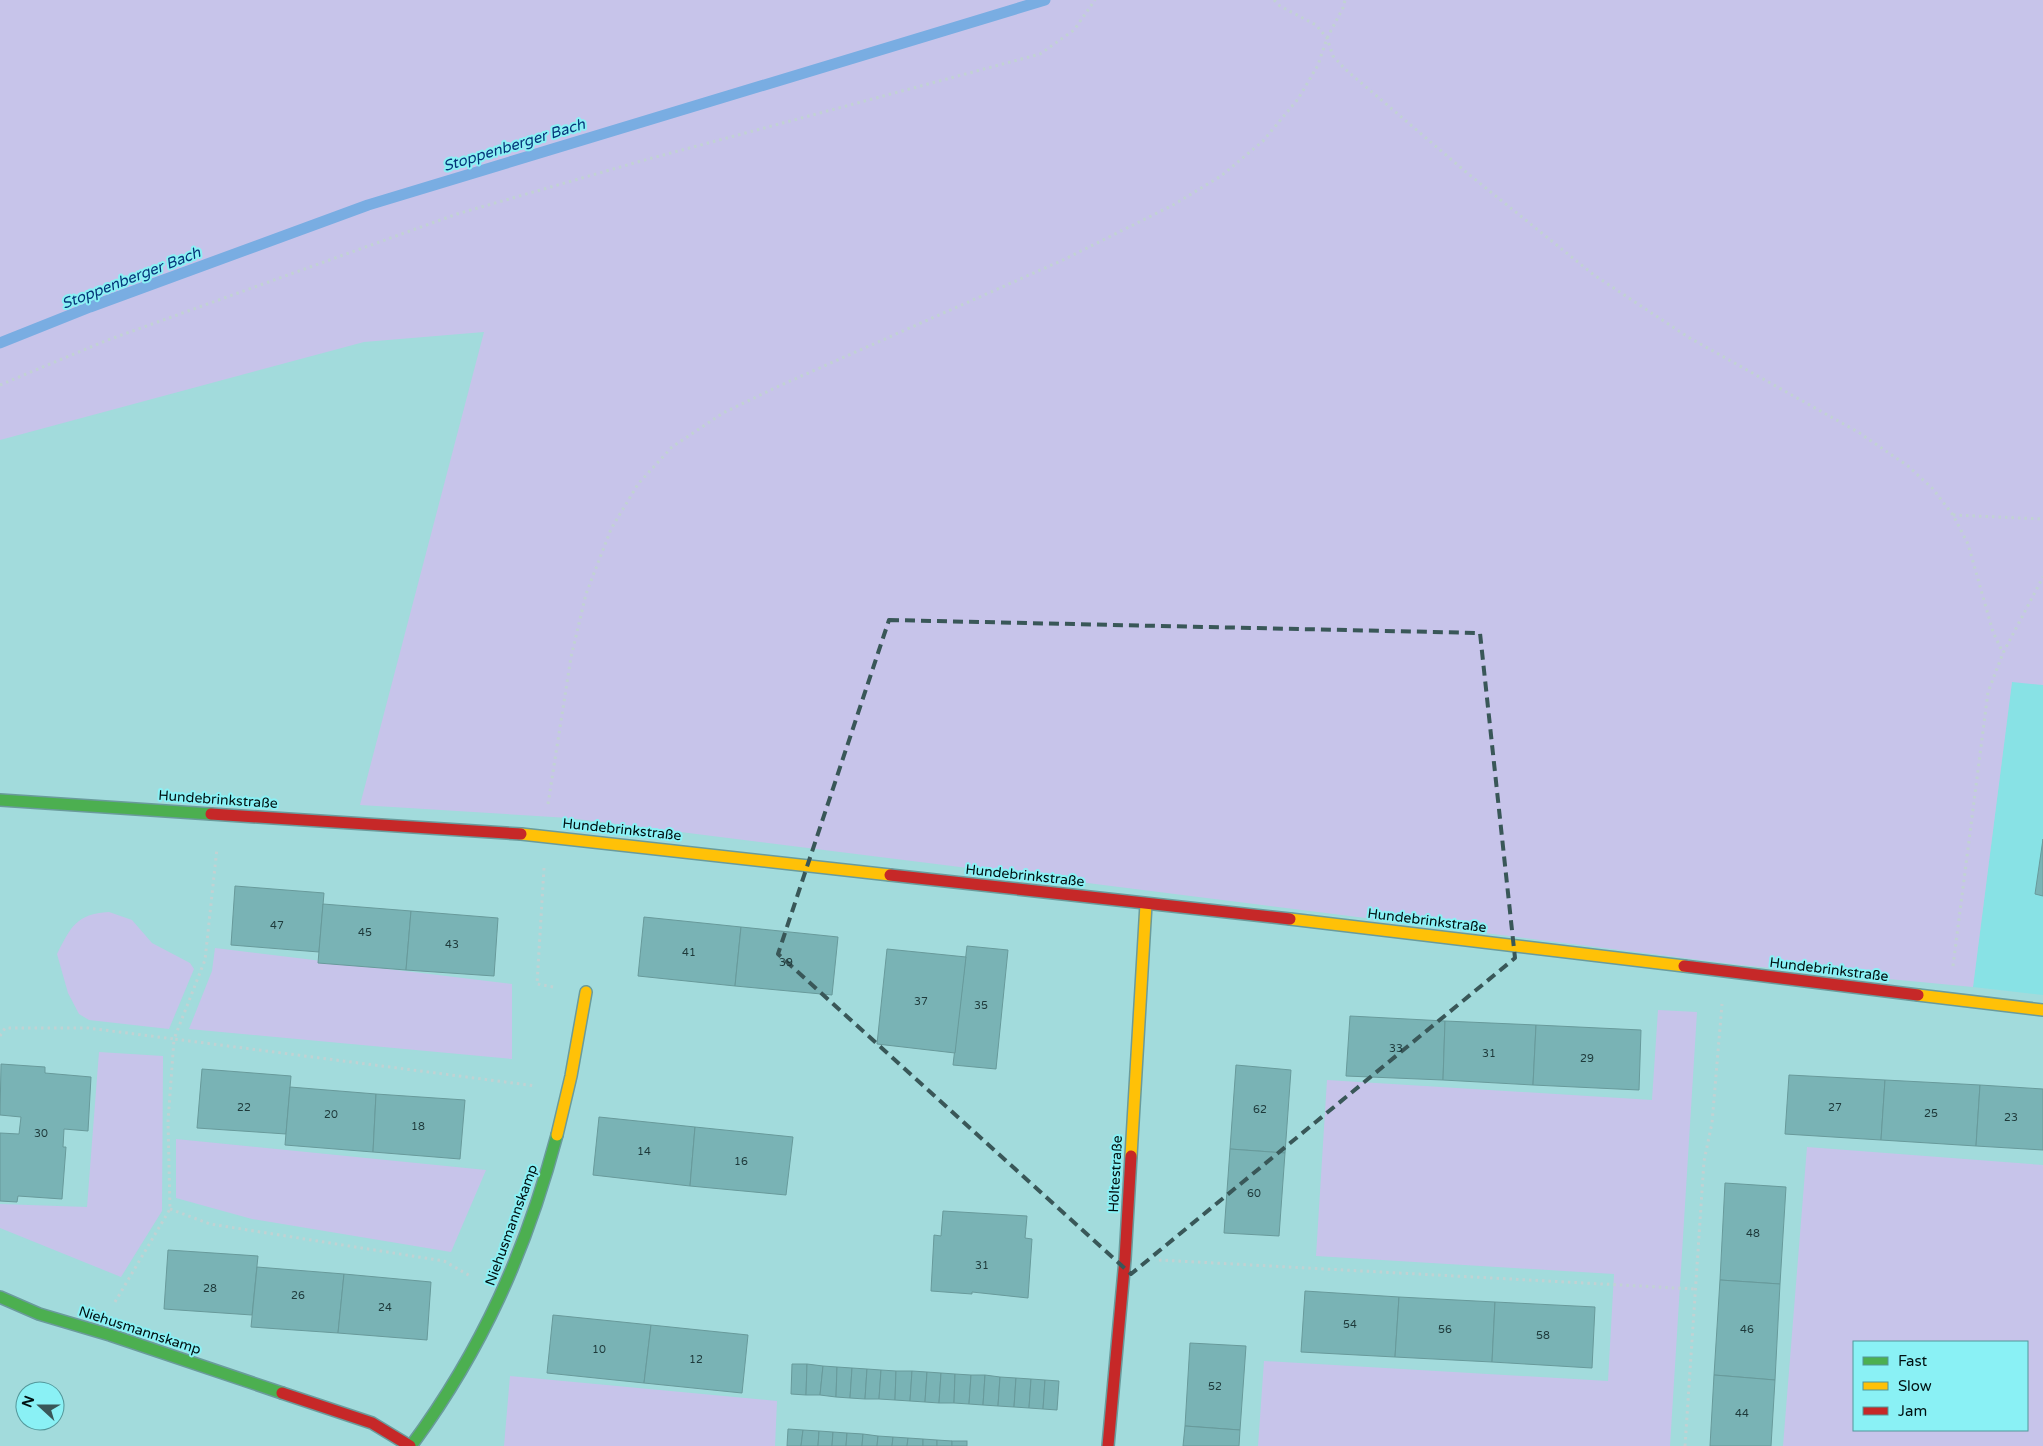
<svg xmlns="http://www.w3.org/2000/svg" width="2043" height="1446" font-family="'Varela Round',sans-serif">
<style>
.built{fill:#88e2e5}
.green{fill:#c7c4ea;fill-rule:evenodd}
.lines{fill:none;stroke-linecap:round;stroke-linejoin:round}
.stream{stroke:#79ade2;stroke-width:11}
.building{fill:#79b3b5;stroke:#689a9b}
.fast-casing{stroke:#6a9b9c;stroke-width:14}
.slow-casing{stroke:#6a9b9c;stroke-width:14}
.jam-casing{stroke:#6a9b9c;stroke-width:14}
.path{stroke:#c1d2d3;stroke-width:3;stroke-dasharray:2.5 4;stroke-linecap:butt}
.fast{stroke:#4caf50;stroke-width:11}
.slow{stroke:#ffc107;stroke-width:11}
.jam{stroke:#c62828;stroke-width:11}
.marked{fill:none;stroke:#395758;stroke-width:4;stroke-dasharray:10 6;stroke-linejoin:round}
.labels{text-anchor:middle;stroke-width:4;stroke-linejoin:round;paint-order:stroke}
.number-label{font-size:11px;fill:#1e393a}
.street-label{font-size:14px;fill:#001011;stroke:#8af1f5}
.water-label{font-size:15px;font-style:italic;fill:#053679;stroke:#8af1f5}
</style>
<rect width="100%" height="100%" fill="#a2dbdc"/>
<polygon class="built" points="2012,681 2043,685 2043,995 1973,987"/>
<g class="green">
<polygon points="0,0 2043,0 2043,685 2012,682 1973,987 1740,965 569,818 360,805 484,332 364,342 0,440"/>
<path d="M109,912l23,8 20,23 38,20 4,6 -25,60 -80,-9 -10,-6 -11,-21 -11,-39c14,-27 19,-40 52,-42z"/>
<polygon points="215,948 512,984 512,1059 189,1029 212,971"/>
<polygon points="1658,1010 1697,1012 1670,1446 1258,1446 1264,1361 1608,1381 1614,1274 1316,1256 1327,1080 1652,1100"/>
<polygon points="99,1052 163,1056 162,1211 121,1277 0,1228 0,1204 87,1207"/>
<polygon points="176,1139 486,1170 451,1252 252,1219 176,1198"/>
<path d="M1807,1147l236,18v281h-260zM1854,1342h173v88h-173z"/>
<polygon points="510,1376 777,1401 775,1446 504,1446"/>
</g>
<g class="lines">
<polyline class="stream" points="0,343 90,307 368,205 1045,0"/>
</g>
<g class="building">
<polygon points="2043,839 2043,896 2035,894"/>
<polygon points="235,886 324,893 319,952 231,945"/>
<polygon points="323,904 411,911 406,970 318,963"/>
<polygon points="411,911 498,918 494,976 406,970"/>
<polygon points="644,917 741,927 735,986 638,976"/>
<polygon points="741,927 838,937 832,995 735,986"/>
<polygon points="967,946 1008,950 996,1069 953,1065"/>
<polygon points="887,949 966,957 955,1053 877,1044"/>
<polygon points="1350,1016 1445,1021 1443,1080 1346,1076"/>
<polygon points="1445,1021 1536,1025 1533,1085 1443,1080"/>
<polygon points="1536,1025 1641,1030 1639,1090 1533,1085"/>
<polygon points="1,1064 45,1067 45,1073 91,1077 88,1131 64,1129 63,1147 66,1147 62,1199 18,1196 17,1202 0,1201 0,1133 19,1134 21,1117 0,1115"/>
<polygon points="1236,1065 1291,1070 1285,1153 1230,1149"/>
<polygon points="202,1069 291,1076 286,1134 197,1128"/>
<polygon points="1789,1075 1885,1080 1881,1140 1785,1134"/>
<polygon points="1885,1080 1980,1085 1976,1146 1881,1140"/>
<polygon points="1980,1085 2043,1089 2043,1150 1976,1146"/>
<polygon points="290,1087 376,1094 373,1152 285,1145"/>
<polygon points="376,1094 465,1100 460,1159 373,1152"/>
<polygon points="599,1117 695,1127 690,1186 593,1175"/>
<polygon points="695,1127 793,1137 786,1195 690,1186"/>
<polygon points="1230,1149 1285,1153 1279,1236 1224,1233"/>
<polygon points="1725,1183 1786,1187 1780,1284 1720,1280"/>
<polygon points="943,1211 1027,1216 1025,1238 1032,1239 1028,1298 972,1292 972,1294 931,1291 934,1235 941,1236"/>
<polygon points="168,1250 258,1256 252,1315 164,1309"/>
<polygon points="257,1267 344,1274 338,1333 251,1327"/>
<polygon points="344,1274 431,1282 427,1340 338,1333"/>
<polygon points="1720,1280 1780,1284 1775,1380 1714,1375"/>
<polygon points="1305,1291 1399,1297 1395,1357 1301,1352"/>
<polygon points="1399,1297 1495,1302 1492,1362 1395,1357"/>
<polygon points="1495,1302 1595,1307 1592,1368 1492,1362"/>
<polygon points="553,1315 651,1325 644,1383 547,1373"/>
<polygon points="651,1325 748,1335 742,1393 644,1383"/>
<polygon points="1190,1343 1246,1346 1240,1430 1185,1426"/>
<polygon points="792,1364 807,1364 806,1395 791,1394"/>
<polygon points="807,1364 823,1366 820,1395 806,1395"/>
<polygon points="823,1366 837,1367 836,1397 820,1395"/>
<polygon points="837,1367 852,1368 850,1398 836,1397"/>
<polygon points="852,1368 867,1369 865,1399 850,1398"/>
<polygon points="867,1369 881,1370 879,1399 865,1399"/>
<polygon points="881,1370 896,1371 895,1400 879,1399"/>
<polygon points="896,1371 912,1371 910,1401 895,1400"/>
<polygon points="912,1371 927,1372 925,1402 910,1401"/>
<polygon points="927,1372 941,1373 939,1403 925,1402"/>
<polygon points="941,1373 955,1374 954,1403 939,1403"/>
<polygon points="955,1374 971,1375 969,1404 954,1403"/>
<polygon points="971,1375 985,1375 983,1405 969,1404"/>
<polygon points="985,1375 1000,1377 998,1406 983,1405"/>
<polygon points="1714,1375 1775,1380 1771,1446 1710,1446"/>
<polygon points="1000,1377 1016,1378 1014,1407 998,1406"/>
<polygon points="1016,1378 1031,1379 1029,1408 1014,1407"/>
<polygon points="1031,1379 1045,1380 1043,1409 1029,1408"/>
<polygon points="1045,1380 1059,1381 1057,1410 1043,1409"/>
<polygon points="1185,1426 1240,1430 1239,1446 1183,1446"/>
<polygon points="788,1429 803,1430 801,1446 787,1446"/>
<polygon points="803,1430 819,1431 818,1446 801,1446"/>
<polygon points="819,1431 833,1432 832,1446 818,1446"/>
<polygon points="833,1432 847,1433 846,1446 832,1446"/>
<polygon points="847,1433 863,1434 862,1446 846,1446"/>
<polygon points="863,1434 878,1436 877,1446 862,1446"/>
<polygon points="878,1436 893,1437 892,1446 877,1446"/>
<polygon points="893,1437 908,1438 907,1446 892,1446"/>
<polygon points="908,1438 923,1439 923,1446 907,1446"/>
<polygon points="923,1439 937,1440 937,1446 923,1446"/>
<polygon points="937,1440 952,1441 952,1446 937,1446"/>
<rect x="952" y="1441" width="15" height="5"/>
</g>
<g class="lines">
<g class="fast-casing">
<g id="fast">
<polyline points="0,800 211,814"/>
<polyline points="0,1297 39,1314 110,1335 282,1393"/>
<path d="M411,1446c71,-96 115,-195 146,-311"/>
</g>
</g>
<g class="slow-casing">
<g id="slow">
<polyline points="521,834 890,875"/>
<polyline points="1290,919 1684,966"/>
<polyline points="1918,995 2043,1010"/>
<polyline points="557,1135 571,1076 586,992"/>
<polyline points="1131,1156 1146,904"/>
</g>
</g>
<g class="jam-casing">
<g id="jam">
<polyline points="211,814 521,834"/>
<polyline points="890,875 1290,919"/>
<polyline points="1684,966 1918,995"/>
<polyline points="282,1393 372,1423 410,1446"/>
<polyline points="1108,1446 1125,1259 1131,1156"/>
</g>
</g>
<g class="path">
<polyline points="1274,0 1280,6 1316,25 1327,38 1333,56 1345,69 1466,172 1594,275 1688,337 1858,432 1908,466 1933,489 1953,515 1968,544 1993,632 2003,653"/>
<polyline points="0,385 105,341 457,214 641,161 1040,54 1074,30 1095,0"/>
<polyline points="1953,515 2043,519"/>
<polyline points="548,804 571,657 586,594 611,529 638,484 672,447 723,413 779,386 1063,260 1173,205 1221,176 1263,141 1298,99 1318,65 1327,38 1343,8 1345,0"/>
<polyline points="544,868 537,984 553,987"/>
<polyline points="1953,966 1988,692 2003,653 2043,577"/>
<polyline points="0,1036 5,1028 88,1028 174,1039 205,960 217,848"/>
<polyline points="170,1209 210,1224 444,1261 472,1277"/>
<polyline points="1159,1260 1695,1289"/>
<polyline points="115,1302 170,1209 168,1122 174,1039 536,1086"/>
<polyline points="1685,1446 1704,1161 1712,1123 1722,1004"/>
</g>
<use href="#fast" class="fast"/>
<use href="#slow" class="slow"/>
<use href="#jam" class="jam"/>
</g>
<path class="marked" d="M889,620l591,13 35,325 -384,316 -353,-320z"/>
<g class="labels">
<g class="number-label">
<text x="277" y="929">47</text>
<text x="365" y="936">45</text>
<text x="452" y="948">43</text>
<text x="689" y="956">41</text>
<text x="786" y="966">39</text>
<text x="921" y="1005">37</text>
<text x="981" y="1009">35</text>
<text x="1396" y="1052">33</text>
<text x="1489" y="1057">31</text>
<text x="1587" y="1062">29</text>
<text x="244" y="1111">22</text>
<text x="1835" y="1111">27</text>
<text x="1260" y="1113">62</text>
<text x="1931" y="1117">25</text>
<text x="331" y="1118">20</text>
<text x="2011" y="1121">23</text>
<text x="418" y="1130">18</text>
<text x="41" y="1137">30</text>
<text x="644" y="1155">14</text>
<text x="741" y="1165">16</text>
<text x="1254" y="1197">60</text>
<text x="1753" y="1237">48</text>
<text x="982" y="1269">31</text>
<text x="210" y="1292">28</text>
<text x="298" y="1299">26</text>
<text x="385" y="1311">24</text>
<text x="1350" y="1328">54</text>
<text x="1445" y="1333">56</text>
<text x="1747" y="1333">46</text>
<text x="1543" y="1339">58</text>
<text x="599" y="1353">10</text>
<text x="696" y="1363">12</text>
<text x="1215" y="1390">52</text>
<text x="1742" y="1417">44</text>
</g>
<g class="street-label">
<text transform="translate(218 799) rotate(4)" y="5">Hundebrinkstraße</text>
<text transform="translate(622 829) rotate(6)" y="5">Hundebrinkstraße</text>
<text transform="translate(1025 875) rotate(6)" y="5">Hundebrinkstraße</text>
<text transform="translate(1427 920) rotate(7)" y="5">Hundebrinkstraße</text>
<text transform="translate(1829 969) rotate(7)" y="5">Hundebrinkstraße</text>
<text transform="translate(1115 1174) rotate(-87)" y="5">Höltestraße</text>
<text transform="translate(511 1225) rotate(-70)" y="5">Niehusmannskamp</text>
<text transform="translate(140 1330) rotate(18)" y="5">Niehusmannskamp</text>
</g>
<g class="water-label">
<text transform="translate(514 145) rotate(-17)" y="5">Stoppenberger Bach</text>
<text transform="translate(131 278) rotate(-21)" y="5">Stoppenberger Bach</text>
</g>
</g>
<rect x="1853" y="1341" width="175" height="90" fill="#8af1f5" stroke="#53979a"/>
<rect x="1863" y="1357" width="25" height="8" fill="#4caf50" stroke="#53979a"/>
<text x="1898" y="1366" font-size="15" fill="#001011">Fast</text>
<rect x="1863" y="1382" width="25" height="8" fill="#ffc107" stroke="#53979a"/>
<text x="1898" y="1391" font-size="15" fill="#001011">Slow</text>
<rect x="1863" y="1407" width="25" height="8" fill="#c62828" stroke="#53979a"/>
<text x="1898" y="1416" font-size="15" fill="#001011">Jam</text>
<g transform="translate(40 1406) rotate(291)"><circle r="24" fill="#8af1f5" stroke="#53979a"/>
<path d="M0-4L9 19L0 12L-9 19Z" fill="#395758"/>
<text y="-8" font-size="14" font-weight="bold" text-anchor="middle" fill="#001011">N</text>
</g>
</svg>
